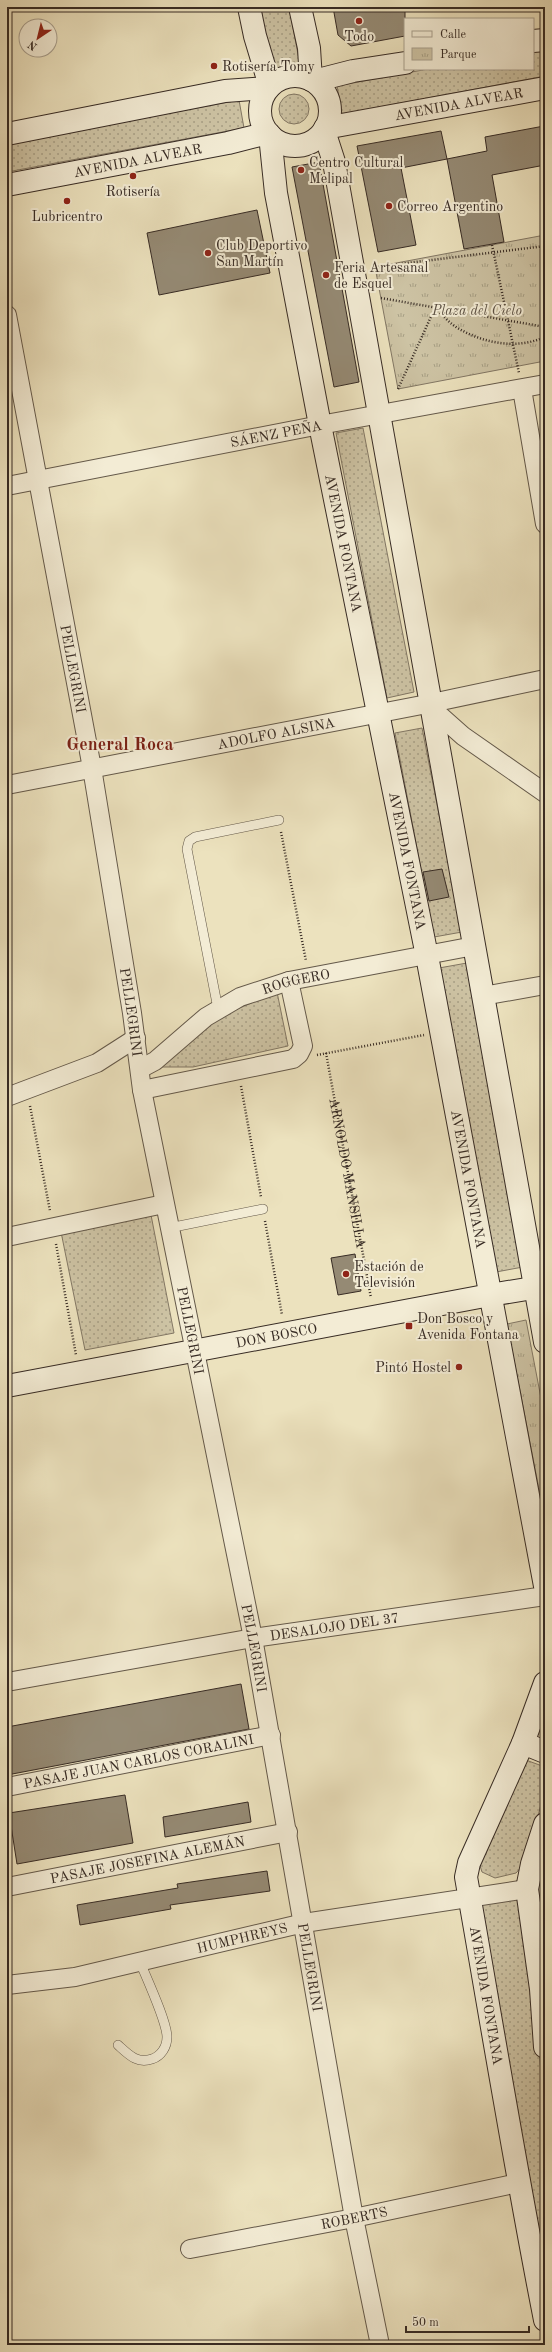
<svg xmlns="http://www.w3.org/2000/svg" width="552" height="2352" font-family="'Old Standard TT',serif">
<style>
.grass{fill:url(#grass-dots);stroke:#827764}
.park{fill:url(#park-tufts);stroke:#827764}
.building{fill:#958a74;stroke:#372b24}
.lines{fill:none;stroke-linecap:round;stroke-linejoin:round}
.lane-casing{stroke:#64594a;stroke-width:10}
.street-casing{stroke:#64594a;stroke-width:20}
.secondary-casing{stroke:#372b24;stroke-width:24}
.path{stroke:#372b24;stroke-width:2.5;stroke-dasharray:1 2;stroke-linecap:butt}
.lane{stroke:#f3ecd5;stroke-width:9}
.street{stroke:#f3ecd5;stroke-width:18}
.secondary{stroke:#f3ecd5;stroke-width:22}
.poi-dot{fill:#8f2418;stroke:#f3ecd5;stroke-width:1.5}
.labels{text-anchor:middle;stroke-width:4;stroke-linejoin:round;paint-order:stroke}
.poi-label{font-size:14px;fill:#372b24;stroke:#f3ecd5;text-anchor:start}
.street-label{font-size:14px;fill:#372b24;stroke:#f3ecd5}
.park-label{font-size:14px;font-style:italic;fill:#5c5144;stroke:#f3ecd5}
.district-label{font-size:18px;font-weight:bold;fill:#7a1f14;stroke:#f3ecd5}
</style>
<defs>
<pattern id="grass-dots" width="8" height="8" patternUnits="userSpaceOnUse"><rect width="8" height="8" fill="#cdc3a4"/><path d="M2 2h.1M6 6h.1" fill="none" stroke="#a79f85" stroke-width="1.8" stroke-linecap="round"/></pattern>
<pattern id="park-tufts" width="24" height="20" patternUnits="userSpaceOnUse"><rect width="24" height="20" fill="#cdc3a4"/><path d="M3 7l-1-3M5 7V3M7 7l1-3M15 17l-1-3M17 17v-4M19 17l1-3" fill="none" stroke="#a79f85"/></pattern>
</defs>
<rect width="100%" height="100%" fill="#ece2be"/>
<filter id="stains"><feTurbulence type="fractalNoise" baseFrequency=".005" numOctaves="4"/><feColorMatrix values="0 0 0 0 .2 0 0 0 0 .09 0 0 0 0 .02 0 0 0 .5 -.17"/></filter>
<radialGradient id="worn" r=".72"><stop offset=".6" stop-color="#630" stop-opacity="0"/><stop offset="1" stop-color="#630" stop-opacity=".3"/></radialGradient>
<g class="grass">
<polygon points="260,7 289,7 300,65 272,70"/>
<polygon points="545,47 545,76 342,114 337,86 428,69 533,69 533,49"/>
<circle cx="294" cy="109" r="15"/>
<polygon points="239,100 244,128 7,172 7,144"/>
<polygon points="363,428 414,692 387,698 336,433"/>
<polygon points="422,728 462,932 434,937 395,733"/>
<polygon points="467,963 523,1267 496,1272 439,968"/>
<polygon points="277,992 288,1046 193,1067 159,1067 221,1016"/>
<polygon points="151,1215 174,1333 85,1350 61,1232"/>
<polygon points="523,1759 545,1767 545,1789 526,1862 516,1873 495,1878 482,1872 477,1856"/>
<polygon points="520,1898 532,1970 545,2117 545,2273 479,1904"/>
</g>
<g class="park">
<polygon points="545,235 545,361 398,389 375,267"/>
<polygon points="526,1320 545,1419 545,1520 507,1324"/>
</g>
<g class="building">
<polygon points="333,7 405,7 405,36 351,46 338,35"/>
<polygon points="544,126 545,165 492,175 504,242 464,249 447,159 487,151 485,137"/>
<polygon points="441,131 447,159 401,168 416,245 378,252 357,146"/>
<polygon points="319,162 359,382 334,387 292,167"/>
<polygon points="257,210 270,273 159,295 147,233"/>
<polygon points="442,869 449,897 429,901 423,872"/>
<polygon points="355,1254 361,1291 338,1295 331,1258"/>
<polygon points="241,1684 249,1729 7,1775 7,1727"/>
<polygon points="125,1795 133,1843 17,1864 9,1813"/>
<polygon points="248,1802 251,1822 165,1837 163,1817"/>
<polygon points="267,1871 270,1891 170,1905 171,1909 80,1925 77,1905 178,1888 177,1884"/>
</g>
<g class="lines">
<g class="lane-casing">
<g id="lane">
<polyline points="218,1009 187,849 189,841 195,837 279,820"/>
<polyline points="169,1228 263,1209"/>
<path d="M118,2045c11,10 19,19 34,14 9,-3 15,-12 15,-22 0,-15 -20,-58 -27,-75"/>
</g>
</g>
<g class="street-casing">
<g id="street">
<path id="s2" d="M7,315l85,453 40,245 10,77 111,548 101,580 26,127"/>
<polyline points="522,389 545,524"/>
<path id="s3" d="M7,486l313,-61 225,-41"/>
<polyline points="427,704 463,736 545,793"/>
<path id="s4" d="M7,785l420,-81 118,-25"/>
<polyline points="483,996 545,985"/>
<path id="s5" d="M140,1069l15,-8 51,-44 34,-20 49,-16 185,-35"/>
<polyline points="142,1090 293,1059 299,1054 303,1046 289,981"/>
<polyline points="7,1097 97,1063 136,1038"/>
<polyline points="7,1237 164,1204"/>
<path id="s6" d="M7,1682l246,-44 292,-42"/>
<path id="s7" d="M7,1787l264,-52"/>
<path id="s8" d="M7,1887l281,-55"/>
<path id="s9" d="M7,1985l68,-8 229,-54 223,-34"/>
<path id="s10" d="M190,2249l164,-31 164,-35"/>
</g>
</g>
<g class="secondary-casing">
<g id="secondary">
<polyline points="249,7 255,36 270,86"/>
<polyline points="300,7 309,48 311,80"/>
<polyline points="533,41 545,40"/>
<circle cx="295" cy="111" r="35"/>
<polyline points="314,81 353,71 405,63"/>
<path id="s11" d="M325,128l220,-40"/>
<path d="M324,131l10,31c67,394 139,787 211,1180"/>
<polyline points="7,134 225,91 268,88"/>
<path id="s12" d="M270,135l6,58 44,232 107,531 118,630"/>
<path id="s13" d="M7,185l221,-42 40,-10"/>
<path id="s14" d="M7,1386l483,-91 55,-9"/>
<path id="s15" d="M545,1683l-22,60 -54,120 -3,14c26,148 50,296 79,443"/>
<polyline points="523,1743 545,1752"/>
<polyline points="545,1824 532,1864 527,1889 541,1989 545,2047"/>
</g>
</g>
<g class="path">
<polyline points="492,245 519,373"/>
<polyline points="375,267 545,246"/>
<polyline points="381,298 545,327"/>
<path d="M398,389l37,-81c7,6 13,14 21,19 26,16 60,23 89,10"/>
<polyline points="281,832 306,961"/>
<path id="s1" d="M326,1053l45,245"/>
<polyline points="317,1055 424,1035"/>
<polyline points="241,1086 261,1197"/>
<polyline points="30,1106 50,1211"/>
<polyline points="265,1221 282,1315"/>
<polyline points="56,1244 76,1355"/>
</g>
<use href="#lane" class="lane"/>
<use href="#street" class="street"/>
<use href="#secondary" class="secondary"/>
</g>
<g class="poi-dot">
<circle cx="359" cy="21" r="4"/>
<circle cx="214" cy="66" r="4"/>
<circle cx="301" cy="170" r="4"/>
<circle cx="133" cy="176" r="4"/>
<circle cx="67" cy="201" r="4"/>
<circle cx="389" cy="206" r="4"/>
<circle cx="208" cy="253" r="4"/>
<circle cx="326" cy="275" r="4"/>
<circle cx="346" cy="1274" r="4"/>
<rect x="405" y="1322" width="8" height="8" rx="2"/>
<circle cx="459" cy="1367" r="4"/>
</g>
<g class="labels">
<g class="poi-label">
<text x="359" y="41" text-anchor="middle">Todo</text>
<text x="222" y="71">Rotisería Tomy</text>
<text x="309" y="167">Centro Cultural<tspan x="309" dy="16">Melipal</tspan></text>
<text x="133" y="196" text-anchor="middle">Rotisería</text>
<text x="397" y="211">Correo Argentino</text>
<text x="67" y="221" text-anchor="middle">Lubricentro</text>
<text x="216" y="250">Club Deportivo<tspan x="216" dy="16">San Martín</tspan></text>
<text x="334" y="272">Feria Artesanal<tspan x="334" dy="16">de Esquel</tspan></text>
<text x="354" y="1271">Estación de<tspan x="354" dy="16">Televisión</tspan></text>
<text x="417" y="1323">Don Bosco y<tspan x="417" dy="16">Avenida Fontana</tspan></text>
<text x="451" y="1372" text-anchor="end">Pintó Hostel</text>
</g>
<g class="street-label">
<text dy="5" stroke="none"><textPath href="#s11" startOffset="136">AVENIDA ALVEAR</textPath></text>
<text dy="5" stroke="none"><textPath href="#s13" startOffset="133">AVENIDA ALVEAR</textPath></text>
<text dy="5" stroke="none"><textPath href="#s3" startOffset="274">SÁENZ PEÑA</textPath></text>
<text dy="5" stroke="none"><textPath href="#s12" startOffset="415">AVENIDA FONTANA</textPath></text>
<text dy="5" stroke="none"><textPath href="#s2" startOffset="360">PELLEGRINI</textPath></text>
<text dy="5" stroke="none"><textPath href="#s4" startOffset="274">ADOLFO ALSINA</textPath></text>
<text dy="5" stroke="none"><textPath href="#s12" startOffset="739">AVENIDA FONTANA</textPath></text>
<text dy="5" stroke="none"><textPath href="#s5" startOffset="182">ROGGERO</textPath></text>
<text dy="5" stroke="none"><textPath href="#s2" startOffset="708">PELLEGRINI</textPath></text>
<text dy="5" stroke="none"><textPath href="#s1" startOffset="122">ARNOLDO MANSILLA</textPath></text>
<text dy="5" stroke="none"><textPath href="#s12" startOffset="1063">AVENIDA FONTANA</textPath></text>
<text dy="5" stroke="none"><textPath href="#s2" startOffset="1032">PELLEGRINI</textPath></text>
<text dy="5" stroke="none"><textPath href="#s14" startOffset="274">DON BOSCO</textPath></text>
<text dy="5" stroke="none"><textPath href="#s6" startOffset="332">DESALOJO DEL 37</textPath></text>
<text dy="5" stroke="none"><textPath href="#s2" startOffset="1356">PELLEGRINI</textPath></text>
<text dy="5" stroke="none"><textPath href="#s7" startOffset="134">PASAJE JUAN CARLOS CORALINI</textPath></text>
<text dy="5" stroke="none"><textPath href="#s8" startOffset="143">PASAJE JOSEFINA ALEMÁN</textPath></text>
<text dy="5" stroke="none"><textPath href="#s9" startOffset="240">HUMPHREYS</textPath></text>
<text dy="5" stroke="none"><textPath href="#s2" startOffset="1680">PELLEGRINI</textPath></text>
<text dy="5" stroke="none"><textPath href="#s15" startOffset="330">AVENIDA FONTANA</textPath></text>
<text dy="5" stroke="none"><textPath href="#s10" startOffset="167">ROBERTS</textPath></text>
</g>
<g class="park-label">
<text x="477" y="315">Plaza del Cielo</text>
</g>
<g class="district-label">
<text x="120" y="750">General Roca</text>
</g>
</g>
<rect width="552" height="2352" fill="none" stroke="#ece2be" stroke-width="24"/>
<rect x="8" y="8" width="536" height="2336" fill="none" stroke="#372b24" stroke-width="2"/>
<rect x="12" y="12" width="528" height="2328" fill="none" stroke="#372b24"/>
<rect x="404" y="18" width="130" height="52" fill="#f3ecd5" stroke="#a89f8e"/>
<rect x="412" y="31" width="20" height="6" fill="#f3ecd5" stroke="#a89f8e"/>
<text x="440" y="38" font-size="12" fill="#372b24">Calle</text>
<rect x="412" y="48" width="20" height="12" fill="url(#park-tufts)" stroke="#a89f8e"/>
<text x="440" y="58" font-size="12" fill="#372b24">Parque</text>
<g transform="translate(38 38) rotate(215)"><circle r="19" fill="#f3ecd5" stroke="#a89f8e"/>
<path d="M0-3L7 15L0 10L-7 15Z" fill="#8f2418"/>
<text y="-6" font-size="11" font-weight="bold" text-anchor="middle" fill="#372b24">N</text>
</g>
<path d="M406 2326v6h123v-6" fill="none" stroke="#372b24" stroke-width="2"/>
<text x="412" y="2326" font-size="12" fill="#372b24" stroke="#f3ecd5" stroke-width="3" paint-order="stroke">50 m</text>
<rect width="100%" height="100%" filter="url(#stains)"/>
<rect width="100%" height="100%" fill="url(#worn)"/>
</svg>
